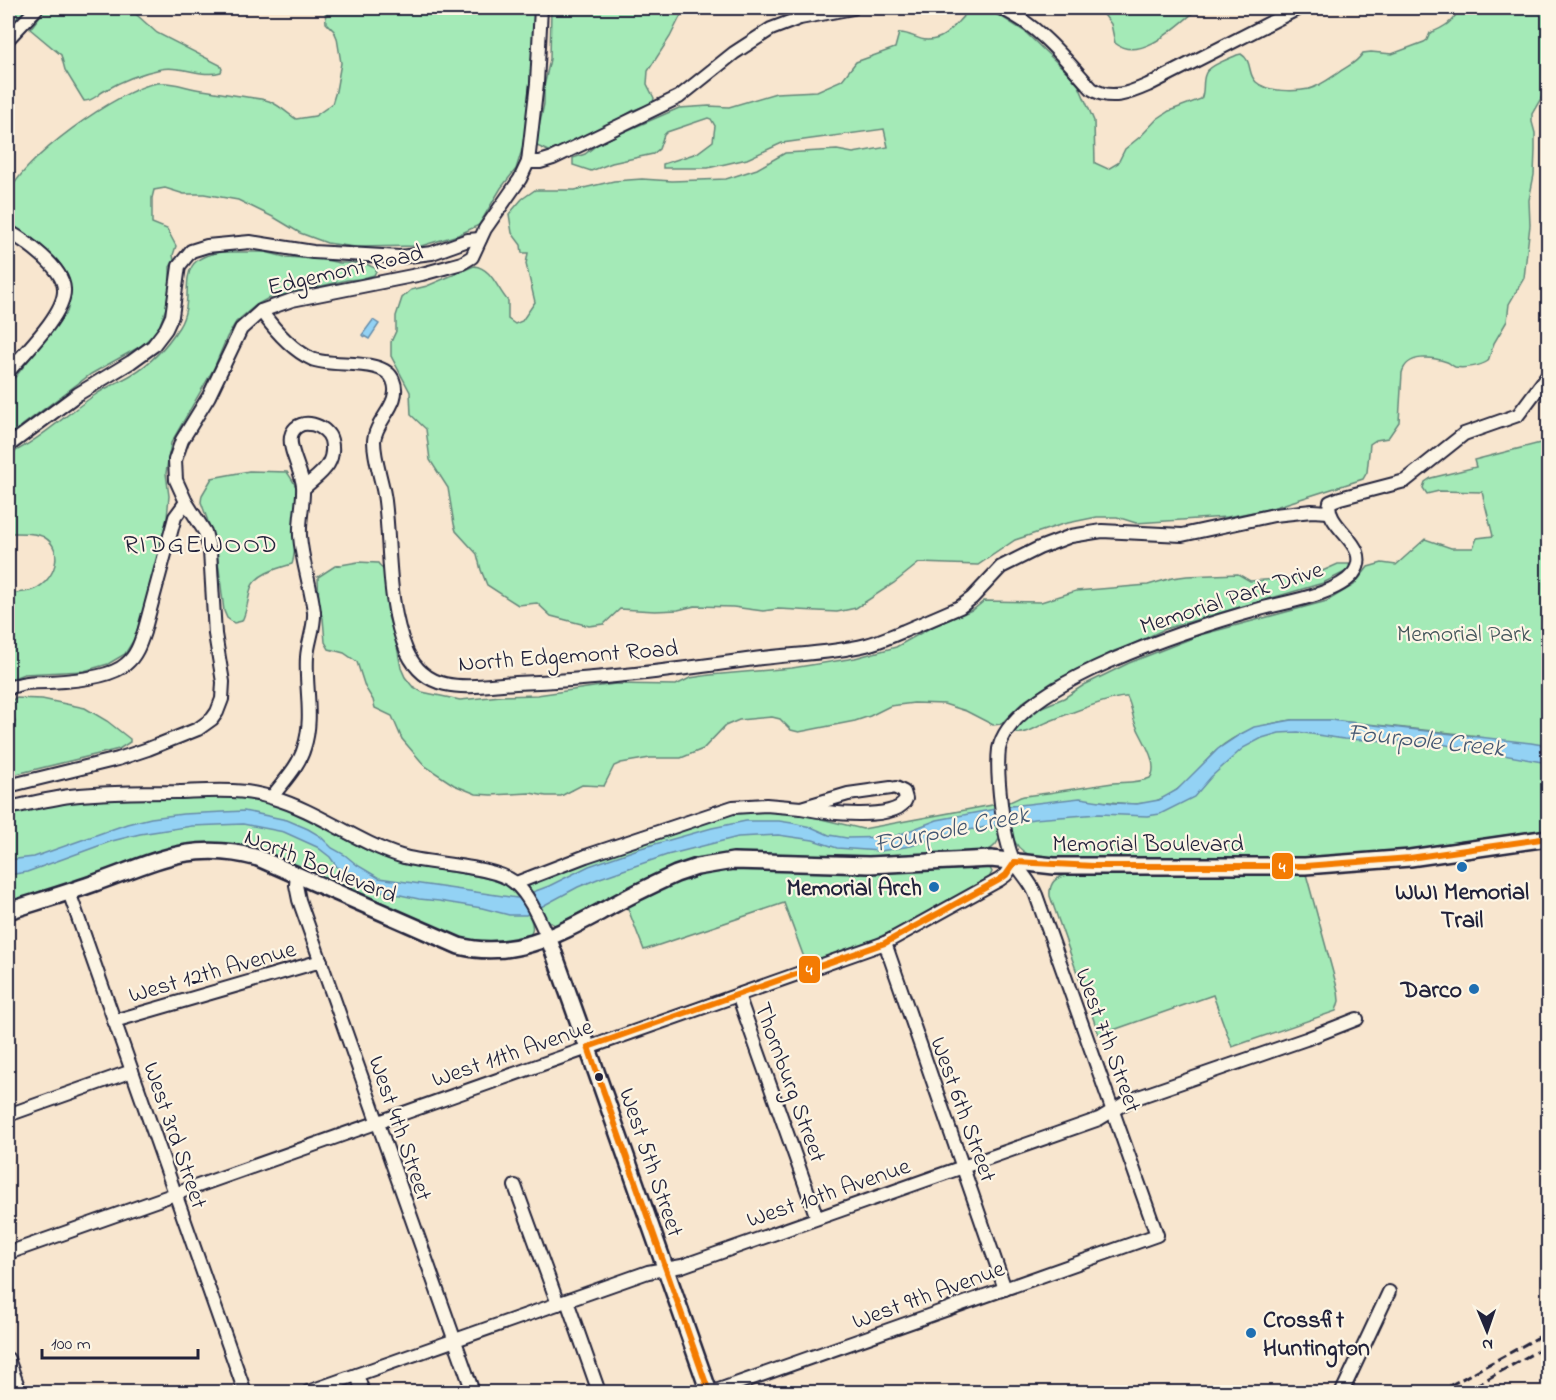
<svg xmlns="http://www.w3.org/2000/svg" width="1556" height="1400" font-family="'Indie Flower',sans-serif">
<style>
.green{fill:#a4eab7;stroke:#638679;stroke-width:1.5;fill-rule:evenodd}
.water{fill:#93d2f4;stroke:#668caa;stroke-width:1.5}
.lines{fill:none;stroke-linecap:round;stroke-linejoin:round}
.minor-casing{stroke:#22223b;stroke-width:16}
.tertiary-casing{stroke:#22223b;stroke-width:20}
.minor{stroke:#fcf5e5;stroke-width:12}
.tertiary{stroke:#fcf5e5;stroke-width:15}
.rail{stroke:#22223b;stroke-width:3;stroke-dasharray:9 4.5;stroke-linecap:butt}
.bus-1-casing{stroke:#fcf5e5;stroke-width:10}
.bus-1{stroke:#f47b03;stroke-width:6}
.poi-dot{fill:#1f6fb2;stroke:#fcf5e5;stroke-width:2}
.bus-dot{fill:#22223b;stroke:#fcf5e5;stroke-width:2}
.labels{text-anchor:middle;stroke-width:4.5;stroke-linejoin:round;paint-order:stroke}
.street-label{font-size:24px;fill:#22223b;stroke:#fcf5e5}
.park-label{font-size:24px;fill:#42545a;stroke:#fcf5e5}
.poi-label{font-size:24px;font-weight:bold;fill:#22223b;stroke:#fcf5e5;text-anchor:end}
.neighbourhood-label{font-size:26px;letter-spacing:1.5px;fill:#22223b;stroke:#fcf5e5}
.water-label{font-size:26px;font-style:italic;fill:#445772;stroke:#fcf5e5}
.line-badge{stroke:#fcf5e5;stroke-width:2}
.badge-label{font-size:16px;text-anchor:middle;font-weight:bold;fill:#fff}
</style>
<rect width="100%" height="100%" fill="#f8e6cf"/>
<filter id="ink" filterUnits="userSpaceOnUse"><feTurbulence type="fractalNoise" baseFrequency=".0167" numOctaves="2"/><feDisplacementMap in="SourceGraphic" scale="12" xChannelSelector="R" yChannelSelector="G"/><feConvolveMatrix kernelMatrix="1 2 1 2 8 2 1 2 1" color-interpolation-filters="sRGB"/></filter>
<g filter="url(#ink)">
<g class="green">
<polygon points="8,8 28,8 8,32"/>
<path d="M46,8h83l28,25 63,32 2,4 -1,3c-19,6 -40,-7 -60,-3 -20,4 -40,12 -57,22 -7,4 -11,10 -20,10l-19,-31 -4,-15 -31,-26z"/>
<path d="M325,8h209v43l-3,15 -5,67 -5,20 -5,16 -15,19 -22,37 -21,10 -37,11 -66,1 -28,-4 -27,-10 -25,-15 -37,-18 -34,-6h-20l-19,-6 -11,2 -2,8v25l15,6 9,17 -3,9 1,5 -4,7v26l-4,15 -8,22 -17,16 -50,28 -83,62v-50l59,-74c11,-38 -8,-53 -37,-74 -5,-4 -15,-9 -18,-14 -5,-6 -6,-20 -4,-27 9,-36 113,-109 149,-114 16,-2 29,5 45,7 15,2 29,5 45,7 7,1 15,2 22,4 10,4 18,12 27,18l19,-3 17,-12 4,-13 5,-28 -4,-25 -3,-7 -8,-8z"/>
<polygon points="551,8 690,8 680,17 670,37 648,71 647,84 654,98 653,103 634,110 609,125 561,148 548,151 537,146 537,137 544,104 544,87 550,59"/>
<path d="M973,8h8l21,9 22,14 45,43 10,12 15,35 1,42 13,6 10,-6 7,-14 16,-13 16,-17 12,-8 32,-12c4,-8 1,-16 4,-24 2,-9 24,-16 32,-20l4,-1c12,7 6,20 15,28 11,10 39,10 53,7 11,-3 20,-10 29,-16 9,-7 18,-9 25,-20l8,-1 21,2 32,-12 3,-2 3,-7c15,-6 23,-11 30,-25l33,2 7,-2h48v78l-16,28v8l3,11v17l-1,25 -5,25 1,25 -6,53 -15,26 -2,17 -13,22 -6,18c-7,5 -24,8 -33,6 -3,-1 -5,-4 -8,-5 -14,-5 -40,-9 -45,11l-3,49 -11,16 -12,2 -6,4 -3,28 -4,7 -94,30 -42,8 -91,6 -19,-6h-20l-34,7 -48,16 -37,25 -59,-2 -25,20 -38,25 -19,4 -59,-3 -15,2 -30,-4 -38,-1 -17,4 -23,1 -35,-2 -16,15 -15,2 -38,-10 -14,-13 -19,2 -31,-20 -6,-15 -4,-16 -21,-23 -2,-7 -6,-36 -18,-28 -4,-31 -15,-14 -1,-23 -19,-36v-14l5,-11v-15l6,-18 9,-8 16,-4 47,-20c18,2 23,23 34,35v18l7,5 7,-3 13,-19 -9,-38 2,-11h-6l-1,-8 -9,-12 -3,-19 13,-15 13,-9h40l39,-9 28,-2 30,2 54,-2 31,-10 28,-16 52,-3 16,3 35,-6 -4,-18 -102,14 -35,16 -39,9h-45v-4l34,-11 16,-12 2,-15 -4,-7 -3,-1 -41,14 -3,3 -5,14 -6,5 -41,9 -21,8 -18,-6v-7l12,-4 13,-10 21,-10 60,-26 30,-2 20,1 47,-14 41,-2 25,-11 14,-18 39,-14 4,-15c10,-1 18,7 28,7 23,0 29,-21 46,-32z"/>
<path d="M1099,8h100c-19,15 -58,56 -84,35l-4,-19z"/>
<path d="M222,252h43l20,5 35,2 20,4h24l13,6 -3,6 -14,4 -13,1 -80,19 -11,6 -20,17 -9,15 -13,31 -43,75 -5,30 3,23 -2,22 -24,96 -10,27 -8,13 -17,10 -24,7 -60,3 -16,6v-87c8,0 19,0 27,-4 19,-8 31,-39 9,-52 -9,-5 -26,-4 -36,-4v-78c32,-15 57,-40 87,-60 11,-8 24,-13 36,-20 19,-11 36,-29 48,-48 20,-32 -11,-68 43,-75z"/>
<path d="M1548,441v388l-151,22 -84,6 -275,1c-30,-8 -27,-30 -31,-56 7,0 10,-5 17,-6 30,-3 59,-9 89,-13 13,-1 25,0 37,-5 11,-15 -11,-42 -16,-58 -2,-8 -3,-15 -7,-23 -13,-1 -62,18 -77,24 -13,5 -22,14 -36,12l7,-9 21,-17 22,-9 20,-13 45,-22 71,-28 127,-34 27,-16 14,-18 14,-4 14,2 29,-26 26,9h22l4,-10 16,-2 -11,-44 -43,-1 -12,3 -4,-6 2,-6 6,-4 45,-11 -2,-7zM1292,720h38l149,16 -184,-10 -31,7 -109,76 -58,-8c21,1 44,7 64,-2 24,-10 37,-31 55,-48 22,-20 49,-27 76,-31z"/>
<path d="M249,471l38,1c4,6 10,14 11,21 1,8 -3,65 -6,71 -13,4 -35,9 -41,24 -3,11 -4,23 -9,33l-8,2 -7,-5 -3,-7 -8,-67 -15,-42 1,-7 10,-17z"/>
<polygon points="358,562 378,563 385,572 388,616 396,641 401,668 405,677 412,686 422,692 460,700 501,696 537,695 615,684 676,685 690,678 710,675 792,668 855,658 896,647 930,628 974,609 984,601 1041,602 1076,591 1148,585 1172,578 1187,576 1238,574 1250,581 1279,579 1318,573 1338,564 1349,564 1350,567 1347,571 1323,583 1165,629 1129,646 1114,651 1089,665 1054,681 1023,702 1001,724 993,725 966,711 944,704 914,703 890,706 870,716 855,721 799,732 791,730 780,719 772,717 739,720 725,726 703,749 681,758 650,758 621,763 614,766 604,786 582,785 561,796 546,796 530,793 491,795 476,794 454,785 425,766 402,739 392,716 375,708 373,700 365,687 357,662 344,653 329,649 325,642 323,618 319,609 318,577 335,566"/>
<polygon points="15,698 42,699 85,708 107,721 130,739 130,742 119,749 8,776 8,731 15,722 10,703"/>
<path d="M228,796c22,3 42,5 62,14 35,15 66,39 102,50 22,7 45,10 68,13 14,3 30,4 44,11 11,7 16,17 23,28 25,41 -42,31 -64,28l-221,-92 -170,36 -64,20v-90l63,-13z"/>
<path d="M998,804c2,17 9,38 -11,47l-85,5 -18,3 -129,-4 -141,43 -58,28 -10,-6 -18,-32 1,-3 60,-24 148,-50 18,-1 45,4 63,15z"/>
<polygon points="986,866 990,868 992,872 989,878 899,928 877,938 806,963 784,903 644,950 626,904 681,878 728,867"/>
<path d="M1306,874l32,117 1,10 -3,10 -104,36 -19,-52 -114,40 -49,-139c-1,-12 5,-19 17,-21z"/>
</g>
<g class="water">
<polygon points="373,320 379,324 369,339 362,335"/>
<polygon points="1292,720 1330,720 1531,743 1548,746 1548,763 1435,743 1344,739 1298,732 1279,733 1262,738 1243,748 1211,777 1194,797 1160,814 1147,816 1099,814 1034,819 945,834 911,846 880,851 837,848 813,840 778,835 738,837 667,855 600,878 578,887 526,915 509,915 482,908 439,901 419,899 377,890 337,867 330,857 317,847 284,832 243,824 192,826 140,834 112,841 27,872 8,875 8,860 34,857 127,824 151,818 183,814 244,811 287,820 308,829 320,836 332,848 345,855 357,865 379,878 517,898 549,886 589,866 641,848 712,828 746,821 779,821 792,823 811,827 829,835 847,838 893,837 937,820 1011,806 1080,798 1113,803 1137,804 1159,800 1177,790 1218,749 1239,735 1254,727"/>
</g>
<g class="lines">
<g class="minor-casing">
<g id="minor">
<path d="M1000,8c38,16 65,51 92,81 18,12 38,4 56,-4l151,-77"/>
<polyline points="8,39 37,8"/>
<polyline points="528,162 540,162 553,158 679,97 734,53 771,29 800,18 853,8"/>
<path d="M8,231c17,10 55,36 56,58 2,24 -41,65 -56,83"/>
<path d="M261,311c13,18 31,39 51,48 20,9 72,-2 81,21 10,23 -18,40 -19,61 0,20 9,41 11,60 6,50 2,104 22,151 8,17 20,28 38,32 22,5 48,0 71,-1 80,-3 159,-13 238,-24 37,-5 75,-5 112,-14 13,-3 25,-9 38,-14 19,-8 38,-16 56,-24l12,-9 29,-31 38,-19 32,-12 31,-5 80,4 92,-20 38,-4 17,1"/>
<polyline points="8,446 78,394 131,362 153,346 166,329 172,316 179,266 191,251 207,246 250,242 313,252 400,257 432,253 468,240 480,239"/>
<path d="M8,689c12,-7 26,-7 41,-7 20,-1 62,-4 77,-18 10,-8 14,-20 18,-32l31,-115 11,-15"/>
<polyline points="8,786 118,759 148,749 198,729 212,719 217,712 222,699 223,682 215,634 210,551 205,532 186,502 176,480 175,460 182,440 209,396 241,329 261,311 292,300 422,274 462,263 472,257 485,229 520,179 528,162 537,83 541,8"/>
<path d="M891,788l-43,6 -47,14c20,4 97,15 105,-9l-2,-7 -8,-4"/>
<path d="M272,797c11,-15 27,-31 32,-49 10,-30 1,-61 3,-91 1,-15 8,-30 7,-45 -3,-26 -12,-50 -14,-76 -1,-17 4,-34 3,-50 -1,-15 -17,-40 -11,-53 8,-17 35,-8 39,7 6,25 -12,34 -27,48"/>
<path d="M8,808c20,-4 41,-9 62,-12 36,-4 72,-4 109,-4 31,-1 64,-4 94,6 45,13 83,44 128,58 28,9 94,9 114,27 17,15 26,42 36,62"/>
<polyline points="297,875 296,885 299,900 473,1392"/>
<polyline points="516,883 586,856 733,807 766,805 801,808"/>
<polyline points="69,892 245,1392"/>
<polyline points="885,943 1005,1289"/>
<polyline points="738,995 817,1218"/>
<polyline points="114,1021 321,961"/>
<polyline points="8,1115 132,1071"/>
<polyline points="515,1186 558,1304"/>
<polyline points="8,1253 885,943 999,880 1006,875 1015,862"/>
<polyline points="567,1301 599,1392"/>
<polyline points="8,1359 20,1392"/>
<polyline points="357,1375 363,1392"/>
<polyline points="308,1392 648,1272 682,1266 1099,1119 1130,1100 1306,1039 1357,1019"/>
<path d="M713,1392l444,-157 -121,-340c-5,-13 -15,-22 -22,-34 -11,-20 -18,-89 -15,-112 12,-66 203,-124 261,-140 25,-7 76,-14 93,-35 22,-29 -30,-46 -23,-72l10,-4 65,-17 59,-47 54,-19 30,-40"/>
<polyline points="1342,1392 1389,1292"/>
</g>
</g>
<g class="tertiary-casing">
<g id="tertiary">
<path d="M8,911c28,-9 56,-17 84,-27 61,-21 99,-45 166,-26l201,88c55,14 100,-12 147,-37 23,-13 46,-24 70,-35l21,-7 36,-6 136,4 122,-6 63,7h251l105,-8 138,-20"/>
<polyline points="551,945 585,1040"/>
<polyline points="590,1054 709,1392"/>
</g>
</g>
<use href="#minor" class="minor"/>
<use href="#tertiary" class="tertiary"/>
<g class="rail">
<polyline points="1438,1392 1548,1332"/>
<polyline points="1464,1392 1548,1345"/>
</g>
<g class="bus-1-casing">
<g id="bus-1">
<polyline points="1015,862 1094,866 1305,866 1410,858 1548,838"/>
<polyline points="588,1047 885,943 999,880 1006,875 1015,862"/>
<polyline points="588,1047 709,1392"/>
</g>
</g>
<use href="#bus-1" class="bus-1"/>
</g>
</g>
<g class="poi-dot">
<circle cx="1462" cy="867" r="6"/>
<circle cx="934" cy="887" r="6"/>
<circle cx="1474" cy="989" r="6"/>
<circle cx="1251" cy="1333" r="6"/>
</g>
<circle class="bus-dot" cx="599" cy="1077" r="5"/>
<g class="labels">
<g class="street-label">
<text transform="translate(345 269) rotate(-13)" y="8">Edgemont Road</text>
<text transform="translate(1231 597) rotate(-18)" y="8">Memorial Park Drive</text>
<text transform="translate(568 655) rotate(-4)" y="8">North Edgemont Road</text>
<text x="1148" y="851">Memorial Boulevard</text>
<text transform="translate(321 865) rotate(22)" y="8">North Boulevard</text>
<text transform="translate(212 971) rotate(-16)" y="8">West 12th Avenue</text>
<text transform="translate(1109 1040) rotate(70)" y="8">West 7th Street</text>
<text transform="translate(512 1052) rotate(-19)" y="8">West 11th Avenue</text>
<text transform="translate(791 1082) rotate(70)" y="8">Thornburg Street</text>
<text transform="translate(964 1109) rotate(70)" y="8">West 6th Street</text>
<text transform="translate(401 1128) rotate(71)" y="8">West 4th Street</text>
<text transform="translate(176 1135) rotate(71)" y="8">West 3rd Street</text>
<text transform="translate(652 1162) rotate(71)" y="8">West 5th Street</text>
<text transform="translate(828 1192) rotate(-19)" y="8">West 10th Avenue</text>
<text transform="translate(928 1294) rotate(-20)" y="8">West 9th Avenue</text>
</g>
<g class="park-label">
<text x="1464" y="641">Memorial Park</text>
</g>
<g class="poi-label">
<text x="922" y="895">Memorial Arch</text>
<text x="1462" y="899" text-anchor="middle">WWI Memorial<tspan x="1462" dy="28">Trail</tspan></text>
<text x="1462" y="997">Darco</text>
<text x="1263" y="1327" text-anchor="start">Crossfit<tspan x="1263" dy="28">Huntington</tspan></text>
</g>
<g class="neighbourhood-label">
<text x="201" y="552">RIDGEWOOD</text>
</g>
<g class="water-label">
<text transform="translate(1426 739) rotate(6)" y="9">Fourpole Creek</text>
<text transform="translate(951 828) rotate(-11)" y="9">Fourpole Creek</text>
</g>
</g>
<g class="line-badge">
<rect x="1271" y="852" width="23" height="28" rx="6" fill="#f47b03"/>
<rect x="798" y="955" width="23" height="29" rx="6" fill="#f47b03"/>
</g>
<g class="badge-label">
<text x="1282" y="872">4</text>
<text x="809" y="975">4</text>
</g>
<rect width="1556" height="1400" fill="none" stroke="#fcf5e5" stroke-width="30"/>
<rect x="15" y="15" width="1526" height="1370" fill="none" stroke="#22223b" stroke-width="2" filter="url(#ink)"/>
<g transform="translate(1487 1331) rotate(178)" stroke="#fcf5e5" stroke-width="4.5" paint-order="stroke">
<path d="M0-4.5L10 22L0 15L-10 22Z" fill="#22223b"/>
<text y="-9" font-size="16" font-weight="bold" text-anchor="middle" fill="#22223b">N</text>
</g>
<path d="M42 1349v9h156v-9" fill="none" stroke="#22223b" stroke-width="3"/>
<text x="51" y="1349" font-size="18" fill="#22223b" stroke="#fcf5e5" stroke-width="4.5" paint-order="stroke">100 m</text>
</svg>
